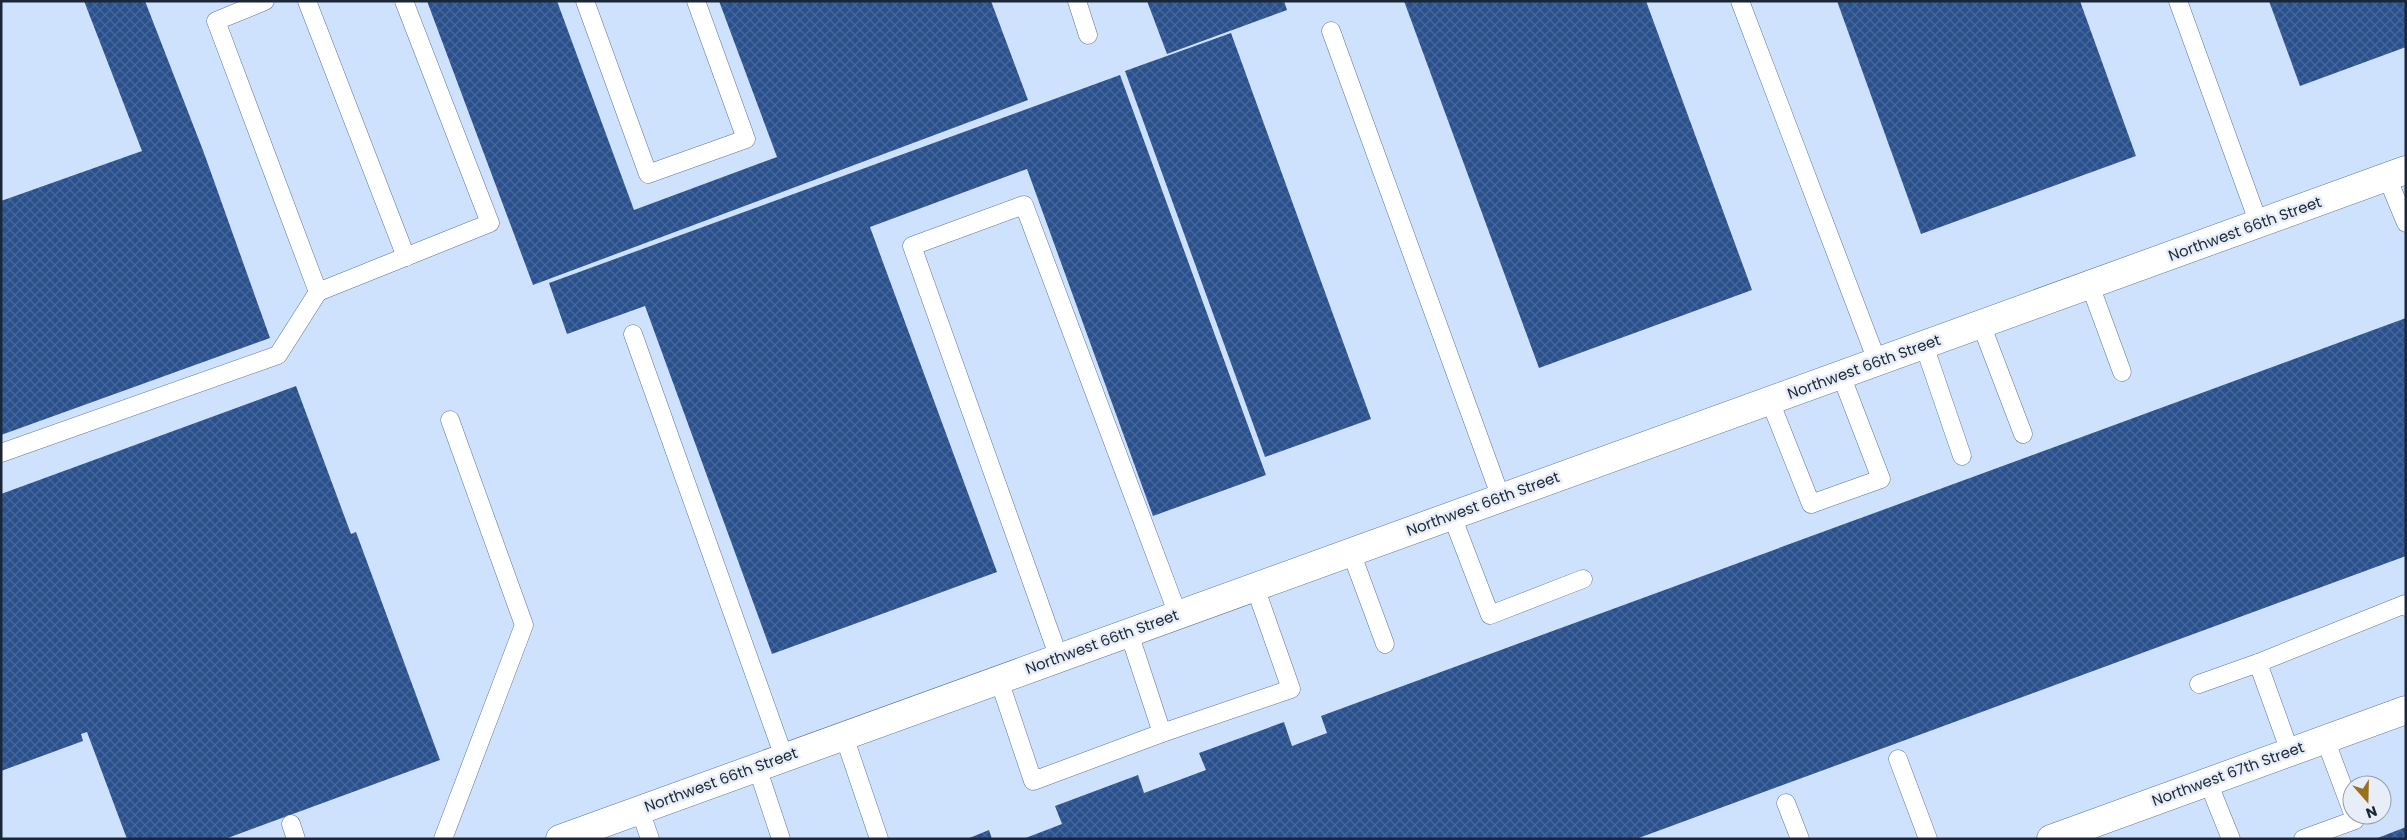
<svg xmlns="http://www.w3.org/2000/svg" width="2407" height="840" font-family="Poppins,sans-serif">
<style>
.building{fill:url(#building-cross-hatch)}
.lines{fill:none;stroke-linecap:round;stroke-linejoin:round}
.lane-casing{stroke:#5b759e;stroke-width:19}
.street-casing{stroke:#5b759e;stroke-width:29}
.lane{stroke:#fff;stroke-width:18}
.street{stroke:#fff;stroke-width:28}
.labels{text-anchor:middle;stroke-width:5;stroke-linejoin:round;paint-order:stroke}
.street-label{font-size:15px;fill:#1b2637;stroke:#e8eef7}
</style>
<defs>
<pattern id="building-cross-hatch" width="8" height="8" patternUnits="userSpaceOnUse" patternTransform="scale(1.25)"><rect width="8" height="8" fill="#2a518e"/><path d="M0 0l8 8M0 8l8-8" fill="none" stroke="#476799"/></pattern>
</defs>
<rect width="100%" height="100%" fill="#cfe2fd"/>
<g class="building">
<polygon points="84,1 145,1 204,153 270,338 1,435 1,201 142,151"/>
<polygon points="427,1 557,1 634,210 777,157 719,1 991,1 1028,100 533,285"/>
<polygon points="1147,1 1284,1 1287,10 1167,54"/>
<polygon points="1404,1 1646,1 1752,290 1539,368"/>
<polygon points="1837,1 2080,1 2136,156 1921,234"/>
<polygon points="2269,1 2406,1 2406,47 2300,86"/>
<polygon points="1231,33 1371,419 1265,457 1125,71"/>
<polygon points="1120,75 1266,475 1153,516 1027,169 870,227 997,572 772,654 645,306 567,334 549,283"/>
<polygon points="2406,318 2406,556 1636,839 1023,839 1062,824 1055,806 1138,775 1144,793 1206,770 1199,753 1284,722 1292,746 1327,733 1321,716"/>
<polygon points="296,386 351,534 356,532 440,760 225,839 127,839 87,732 81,734 83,741 1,771 1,494"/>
<polygon points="2406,827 2406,839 2375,839"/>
<polygon points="989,830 992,839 967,839"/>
</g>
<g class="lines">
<g class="lane-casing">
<g id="lane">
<polyline points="265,1 216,21 318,292 490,223 404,1"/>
<polyline points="307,1 406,257"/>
<polyline points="585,1 648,174 746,139 696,1"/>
<polyline points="1077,1 1088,35"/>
<polyline points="1740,1 1877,361"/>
<polyline points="2178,1 2259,224"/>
<polyline points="1331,31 1501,498"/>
<polyline points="2387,177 2406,223"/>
<polyline points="2090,285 2122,372"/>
<polyline points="1981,324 2023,434"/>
<polyline points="633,334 784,757"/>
<polyline points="1924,345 1962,456"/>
<polyline points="1770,401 1811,504 1881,479 1841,375"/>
<polyline points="1,453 278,355 318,292"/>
<polyline points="1452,516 1490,615 1583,579"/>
<polyline points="1351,552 1385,644"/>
<polyline points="1129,633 1162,733 1291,689 1255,587"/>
<polyline points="1059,658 912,246 1024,205 1178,615"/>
<polyline points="2258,663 2405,604 2406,607"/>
<polyline points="999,680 1033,781 1162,733"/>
<polyline points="2199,684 2258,663 2290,752"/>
<polyline points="844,736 879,839"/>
<polyline points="2325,739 2352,811"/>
<polyline points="1898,759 1928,839"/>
<polyline points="757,767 781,839"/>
<polyline points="2208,782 2231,839"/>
<polyline points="1786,803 1800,839"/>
<polyline points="640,810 650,839"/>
<polyline points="291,824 296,839"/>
<polyline points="443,839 524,625 450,420"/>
<polyline points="2303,839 2355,820 2353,815"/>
</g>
</g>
<g class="street-casing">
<g id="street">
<polyline points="560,839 2406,170"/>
<polyline points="2051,839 2406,710"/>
</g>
</g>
<use href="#lane" class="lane"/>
<use href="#street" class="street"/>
</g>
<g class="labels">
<g class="street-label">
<text transform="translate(2245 229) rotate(-20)" y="5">Northwest 66th Street</text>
<text transform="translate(1864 367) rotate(-20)" y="5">Northwest 66th Street</text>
<text transform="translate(1483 504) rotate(-20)" y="5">Northwest 66th Street</text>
<text transform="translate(1102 642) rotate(-20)" y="5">Northwest 66th Street</text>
<text transform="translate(2228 774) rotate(-20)" y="5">Northwest 67th Street</text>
<text transform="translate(721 780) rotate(-20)" y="5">Northwest 66th Street</text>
</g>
</g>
<rect width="2407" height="840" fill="none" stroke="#1b2637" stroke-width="5"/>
<g transform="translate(2367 800) rotate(160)"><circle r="24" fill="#e8eef7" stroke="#969eaa"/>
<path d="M0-4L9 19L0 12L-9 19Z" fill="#9a701e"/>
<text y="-8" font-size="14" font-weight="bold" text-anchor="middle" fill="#1b2637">N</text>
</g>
</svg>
